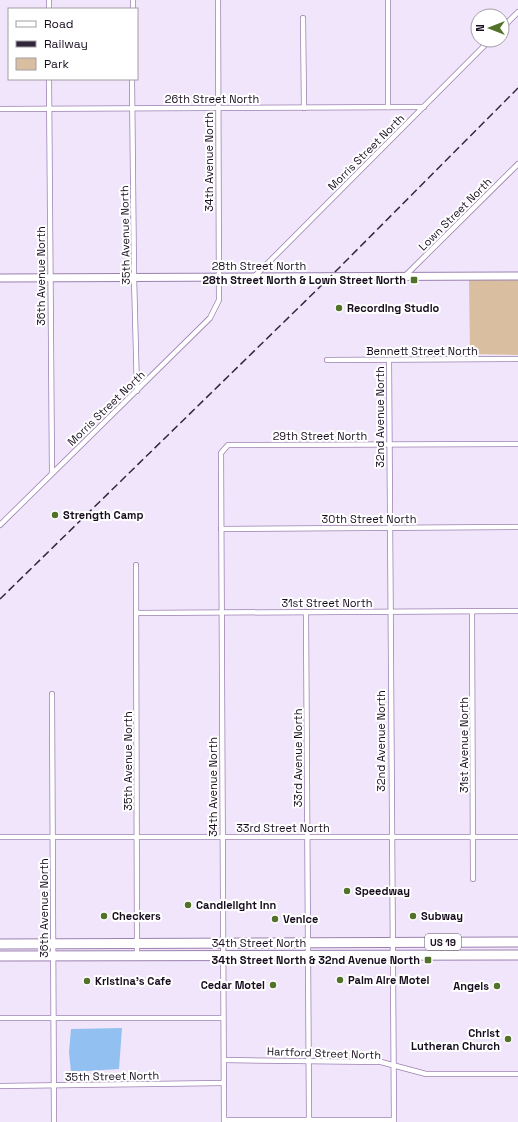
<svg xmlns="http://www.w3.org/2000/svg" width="518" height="1122" font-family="'Space Grotesk',sans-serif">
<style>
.green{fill:#dabea0}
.water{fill:#92c1f1}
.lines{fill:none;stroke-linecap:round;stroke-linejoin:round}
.street-casing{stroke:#9b80b0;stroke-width:6}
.secondary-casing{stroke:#9b80b0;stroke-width:9}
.highway-casing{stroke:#9b80b0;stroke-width:11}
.street{stroke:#fff;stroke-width:4.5}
.secondary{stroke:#fff;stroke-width:7}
.highway{stroke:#fff;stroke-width:9}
.rail{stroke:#32273a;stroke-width:1.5;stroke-dasharray:8 4;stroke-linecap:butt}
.poi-dot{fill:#517228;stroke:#fff;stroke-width:1.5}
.labels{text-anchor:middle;stroke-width:4;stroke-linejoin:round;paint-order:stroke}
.shield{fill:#fff;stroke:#5d5662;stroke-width:1}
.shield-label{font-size:10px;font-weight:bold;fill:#180d1f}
.street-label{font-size:11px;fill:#180d1f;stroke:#fff}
.poi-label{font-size:11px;font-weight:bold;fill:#180d1f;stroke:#fff;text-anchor:start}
</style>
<rect width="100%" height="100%" fill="#f1e5fb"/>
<polygon class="green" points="469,278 518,279 518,355 470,354"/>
<polygon class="water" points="122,1028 119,1069 71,1072 69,1052 71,1029"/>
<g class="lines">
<g class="street-casing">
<g id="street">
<polyline points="49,0 49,9"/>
<polyline points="388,0 388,107"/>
<polyline points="133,9 133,0"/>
<polyline points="303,18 304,108"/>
<polyline points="502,28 518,12"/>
<polyline points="49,79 52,473"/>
<polyline points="132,79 134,277 137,391"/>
<polyline points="0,109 424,107"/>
<polyline points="405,276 518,164"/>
<polyline points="254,277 490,40"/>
<polyline points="327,360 518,359"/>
<polyline points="389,360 394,1122"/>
<polyline points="0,525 210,318 219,300 218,0"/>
<polyline points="221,529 518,527"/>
<polyline points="136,565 137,956"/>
<polyline points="306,612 309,1119"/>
<polyline points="472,612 473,879"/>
<polyline points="136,613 518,611"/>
<polyline points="52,694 54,1122"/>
<polyline points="0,837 518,837"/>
<polyline points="0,1018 223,1018"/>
<polyline points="224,1060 381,1062 426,1074 518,1074"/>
<polyline points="0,1086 224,1083"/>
<polyline points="224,1120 394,1120"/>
<polyline points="224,1122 221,453 228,445 518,444"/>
</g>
</g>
<g class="secondary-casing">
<polyline id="secondary" points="0,278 518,276"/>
</g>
<g class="highway-casing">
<g id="highway">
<polyline points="0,944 518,942"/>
<polyline points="0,956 518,955"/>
</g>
</g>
<use href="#street" class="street"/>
<use href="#secondary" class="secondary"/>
<use href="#highway" class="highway"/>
<polyline class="rail" points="0,599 330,277 518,88"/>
</g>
<g class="poi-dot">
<rect x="410" y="276" width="8" height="8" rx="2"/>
<circle cx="339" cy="308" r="4"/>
<circle cx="55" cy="515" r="4"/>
<circle cx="347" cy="891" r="4"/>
<circle cx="188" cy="905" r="4"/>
<circle cx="104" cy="916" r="4"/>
<circle cx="413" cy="916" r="4"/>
<circle cx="275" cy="919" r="4"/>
<rect x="424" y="956" width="8" height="8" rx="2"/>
<circle cx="340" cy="980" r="4"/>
<circle cx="87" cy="981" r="4"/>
<circle cx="273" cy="985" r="4"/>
<circle cx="497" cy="986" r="4"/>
<circle cx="508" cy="1039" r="4"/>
</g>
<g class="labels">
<rect class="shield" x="425" y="934" width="36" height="16" rx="3"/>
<g class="shield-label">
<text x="443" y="946">US 19</text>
</g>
<g class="street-label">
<text x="212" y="103">26th Street North</text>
<text transform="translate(366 152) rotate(-45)" y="4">Morris Street North</text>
<text transform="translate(209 162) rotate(-90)" y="4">34th Avenue North</text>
<text transform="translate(455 214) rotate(-45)" y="4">Lown Street North</text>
<text transform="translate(125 235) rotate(-91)" y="4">35th Avenue North</text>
<text x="259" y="270">28th Street North</text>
<text transform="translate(41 276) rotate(-90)" y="4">36th Avenue North</text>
<text x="422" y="355">Bennett Street North</text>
<text transform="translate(106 408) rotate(-44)" y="4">Morris Street North</text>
<text transform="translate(380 417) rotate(-90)" y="4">32nd Avenue North</text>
<text x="320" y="440">29th Street North</text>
<text x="369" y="523">30th Street North</text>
<text x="327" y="607">31st Street North</text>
<text transform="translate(381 741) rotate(-90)" y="4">32nd Avenue North</text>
<text transform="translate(464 745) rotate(-90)" y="4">31st Avenue North</text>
<text transform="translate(298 758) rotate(-90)" y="4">33rd Avenue North</text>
<text transform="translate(128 761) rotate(-90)" y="4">35th Avenue North</text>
<text transform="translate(213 787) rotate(-90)" y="4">34th Avenue North</text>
<text x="283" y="832">33rd Street North</text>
<text transform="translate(44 908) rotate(-90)" y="4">36th Avenue North</text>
<text x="259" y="947">34th Street North</text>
<text transform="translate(324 1053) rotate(2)" y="4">Hartford Street North</text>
<text transform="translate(112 1076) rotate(-1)" y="4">35th Street North</text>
</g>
<g class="poi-label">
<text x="406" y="284" text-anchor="end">28th Street North &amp; Lown Street North</text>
<text x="347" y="312">Recording Studio</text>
<text x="63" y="519">Strength Camp</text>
<text x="355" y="895">Speedway</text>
<text x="196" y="909">Candlelight Inn</text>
<text x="112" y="920">Checkers</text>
<text x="421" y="920">Subway</text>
<text x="283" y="923">Venice</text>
<text x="420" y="964" text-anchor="end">34th Street North &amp; 32nd Avenue North</text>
<text x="348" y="984">Palm Aire Motel</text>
<text x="95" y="985">Kristina's Cafe</text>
<text x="265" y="989" text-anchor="end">Cedar Motel</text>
<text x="489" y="990" text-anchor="end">Angels</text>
<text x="500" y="1037" text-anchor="end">Christ<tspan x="500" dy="13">Lutheran Church</tspan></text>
</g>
</g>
<rect x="8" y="8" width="130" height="72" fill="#ffffff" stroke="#a39ea5"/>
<rect x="16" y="21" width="20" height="6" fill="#ffffff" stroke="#a39ea5"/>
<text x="44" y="28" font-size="12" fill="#180d1f">Road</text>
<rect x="16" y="41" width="20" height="6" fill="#32273a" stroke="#a39ea5"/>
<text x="44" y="48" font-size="12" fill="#180d1f">Railway</text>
<rect x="16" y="58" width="20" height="12" fill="#dabea0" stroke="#a39ea5"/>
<text x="44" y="68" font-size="12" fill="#180d1f">Park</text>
<g transform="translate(490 28) rotate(270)"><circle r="19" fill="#ffffff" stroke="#a39ea5"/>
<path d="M0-3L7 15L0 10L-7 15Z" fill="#517228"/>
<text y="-6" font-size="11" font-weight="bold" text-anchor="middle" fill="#180d1f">N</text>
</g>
</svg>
